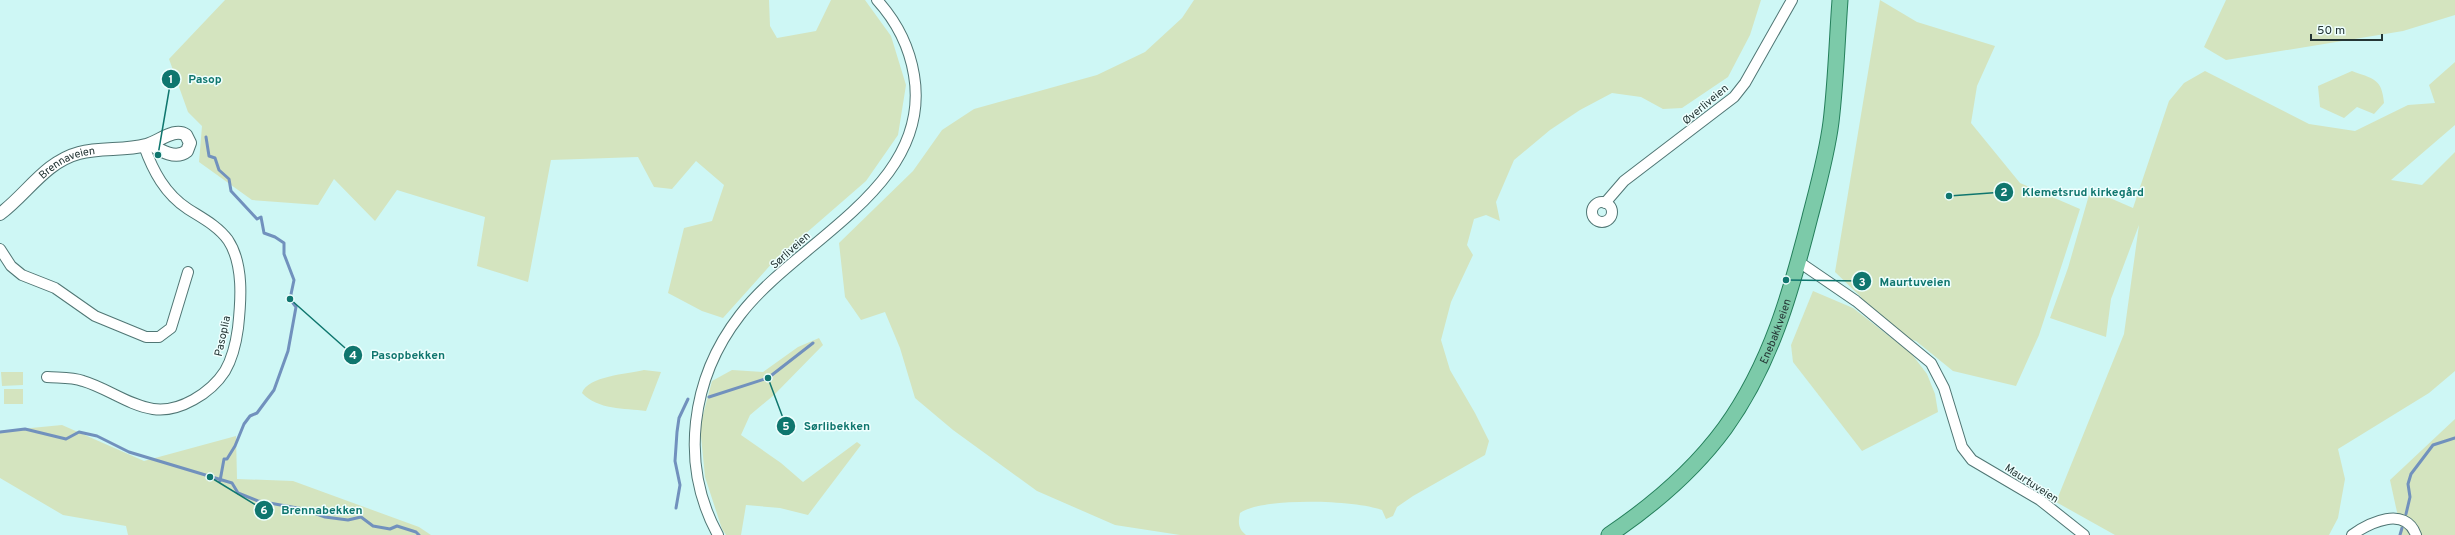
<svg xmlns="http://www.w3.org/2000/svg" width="2455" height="535" font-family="Overpass,sans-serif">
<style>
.green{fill:#d4e4bf}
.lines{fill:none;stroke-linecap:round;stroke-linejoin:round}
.stream{stroke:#7191bd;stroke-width:3}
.minor-casing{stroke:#507674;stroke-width:12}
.tertiary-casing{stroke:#507674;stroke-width:14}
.primary-casing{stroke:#247f5b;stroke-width:17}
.minor{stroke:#fff;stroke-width:10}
.tertiary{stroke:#fff;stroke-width:12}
.primary{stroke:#7ccaa9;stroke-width:15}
.labels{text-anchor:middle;stroke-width:3;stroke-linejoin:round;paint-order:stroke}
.street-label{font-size:11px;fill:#253635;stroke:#eefffe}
.leader{fill:none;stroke:#0f766e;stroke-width:1.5}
.callout-dot{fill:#0f766e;stroke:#eefffe;stroke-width:1.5}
.mark-label{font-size:12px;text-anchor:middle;font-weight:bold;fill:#fff}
.callout-label{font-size:12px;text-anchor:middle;font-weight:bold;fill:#0f766e;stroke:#eefffe;stroke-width:3;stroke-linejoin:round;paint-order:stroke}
</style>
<rect width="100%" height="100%" fill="#cef7f5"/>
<g class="green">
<polygon points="225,0 769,0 770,26 777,38 816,31 831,0 865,0 891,36 906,85 898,135 866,181 774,261 723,318 702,311 668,293 684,228 712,221 724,185 696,161 672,189 654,187 638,157 551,160 528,282 477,266 485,217 397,190 375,221 334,179 318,205 252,200 199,162 202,126 188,112 169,59"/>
<path d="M1194,0h567l-11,35 -22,42 -46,31 -19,1 -22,-12 -29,-4 -32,17 -30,20 -36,30 -18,42 4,19 -14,-6 -12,4 -7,26 6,10 -22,47 -10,38 9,30 25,43 14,28 -4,14 -72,41 -16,11 -4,9 -7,3 -4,-9c-27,-10 -119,-13 -142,3 -2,9 -2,16 6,22h-66l-65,-10 -78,-34 -84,-61 -38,-32 -15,-50 -15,-36 -24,8 -16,-23 -6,-54 74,-72 29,-41 32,-21 123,-34 48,-23 37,-34z"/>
<polygon points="1880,0 1917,22 1995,46 1977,86 1971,123 2020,183 2080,209 2039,335 2016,386 1953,371 1916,341 1909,339 1861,300 1861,297 1835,272"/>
<polygon points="2226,0 2455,0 2455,15 2403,31 2226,60 2204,47"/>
<polygon points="2455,62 2455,125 2391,180 2422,185 2455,152 2455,371 2429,393 2338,449 2345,479 2338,518 2329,535 2115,535 2056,502 2124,334 2139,225 2111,299 2106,337 2050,318 2068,268 2089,195 2110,198 2133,208 2169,101 2184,83 2205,71 2309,124 2355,131 2408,105 2435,103 2429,85"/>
<path d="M2352,71c21,8 30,7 32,32l-10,11 -17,-7 -13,11 -24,-11 -2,-21z"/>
<polygon points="1813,291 1853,308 1911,353 1927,374 1935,394 1938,412 1862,451 1793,362 1791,345"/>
<polygon points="819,338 823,345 774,395 750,415 741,435 781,463 803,482 857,442 861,445 808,515 780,508 746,505 741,535 726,535 722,529 705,477 700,426 712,381 732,370 763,372 798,347"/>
<path d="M644,370l17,2 -15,39c-22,-3 -48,-1 -64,-18 6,-17 45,-19 62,-23z"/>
<polygon points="1,372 23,372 23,385 2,386"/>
<rect x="4" y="389" width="19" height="15"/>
<polygon points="2455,419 2455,535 2402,535 2390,480"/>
<polygon points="62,425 144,461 236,436 237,479 293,481 419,527 431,535 128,535 126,526 63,515 0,478 0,431"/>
</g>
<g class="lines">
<g class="stream">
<polyline points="206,137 209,156 215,158 219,170 229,179 231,191 257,219 261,217 264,233 275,237 284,243 284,254 294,280 290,299 296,307 288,351 274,390 257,413 250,416 244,424 235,446 227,459 224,459 220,481"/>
<polyline points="709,397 768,378 813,343"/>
<polyline points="0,432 25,429 66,439 79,432 97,436 129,452 232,483 238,493 258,501 303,509 325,517 348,520 361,517 373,526 390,529 397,526 416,532 419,535"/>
<polyline points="676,508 680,485 675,461 677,432 679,418 688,399"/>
<polyline points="2406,514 2410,497 2408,484 2411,474 2433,445 2455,438"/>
<polyline points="2400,535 2402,528"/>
</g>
<g class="minor-casing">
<g id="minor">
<circle cx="1602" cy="212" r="10"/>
<polyline points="1605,203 1624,181 1734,97 1745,83 1792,0"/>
<polyline points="0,249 11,266 22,275 55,288 95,316 146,337 159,337 171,328 188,272"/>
<polyline points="1799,262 1856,301 1931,363 1944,388 1962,447 1972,460 2040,500 2084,535"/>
<path d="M47,377c12,1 25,0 36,4 24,7 45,24 70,28 26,4 58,-16 72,-38 7,-12 11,-28 13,-43 3,-27 6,-64 -10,-88 -10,-14 -26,-22 -40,-31 -23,-15 -35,-38 -44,-63"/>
<path d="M718,535c-39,-71 -27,-157 22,-220 57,-75 193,-128 174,-240 -5,-30 -17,-53 -37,-75"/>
<path d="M2352,535c17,-12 53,-30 64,0"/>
</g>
</g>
<g class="tertiary-casing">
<g id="tertiary">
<path id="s1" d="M0,214c27,-20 45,-52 79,-61 22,-6 46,-2 67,-8 13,-3 28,-18 40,-10l4,8 -3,8c-11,9 -26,0 -37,-7"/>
</g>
</g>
<g class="primary-casing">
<g id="primary">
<path id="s2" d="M1609,535c43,-29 86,-66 116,-107 46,-64 66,-136 85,-211 8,-31 17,-63 21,-95 5,-41 6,-82 9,-122"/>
</g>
</g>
<use href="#minor" class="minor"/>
<use href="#tertiary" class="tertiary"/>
<use href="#primary" class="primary"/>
</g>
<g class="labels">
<g class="street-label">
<text transform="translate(1705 104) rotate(-40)" y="4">Øverliveien</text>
<text dy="4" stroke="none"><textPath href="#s1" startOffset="86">Brennaveien</textPath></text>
<text transform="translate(790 250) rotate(-42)" y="4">Sørliveien</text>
<text dy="4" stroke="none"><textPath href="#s2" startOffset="268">Enebakkveien</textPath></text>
<text transform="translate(222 336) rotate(-78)" y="4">Pasoplia</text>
<text transform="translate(2032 483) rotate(33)" y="4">Maurtuveien</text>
</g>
</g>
<path class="leader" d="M158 155L171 79M1949 196L2004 192M1786 280L1862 281M290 299L353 355M768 378L786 426M210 477L264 510"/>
<g class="callout-dot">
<circle cx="158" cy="155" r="4"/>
<circle cx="1949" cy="196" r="4"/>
<circle cx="1786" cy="280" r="4"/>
<circle cx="290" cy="299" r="4"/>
<circle cx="768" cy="378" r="4"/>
<circle cx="210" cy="477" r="4"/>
<circle cx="171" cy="79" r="10"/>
<circle cx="2004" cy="192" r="10"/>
<circle cx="1862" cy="281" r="10"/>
<circle cx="353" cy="355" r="10"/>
<circle cx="786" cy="426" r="10"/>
<circle cx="264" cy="510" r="10"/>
</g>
<g class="mark-label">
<text x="171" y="83">1</text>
<text x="2004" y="196">2</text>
<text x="1862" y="286">3</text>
<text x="353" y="359">4</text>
<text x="786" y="430">5</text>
<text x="264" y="514">6</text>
</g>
<g class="callout-label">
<text x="205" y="83">Pasop</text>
<text x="2083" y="196">Klemetsrud kirkegård</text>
<text x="1915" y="286">Maurtuveien</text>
<text x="408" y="359">Pasopbekken</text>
<text x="837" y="430">Sørlibekken</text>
<text x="322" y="514">Brennabekken</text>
</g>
<path d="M2311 34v6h71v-6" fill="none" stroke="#253635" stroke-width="2"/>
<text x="2317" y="34" font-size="12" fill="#253635" stroke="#eefffe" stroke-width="3" paint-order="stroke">50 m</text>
</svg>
